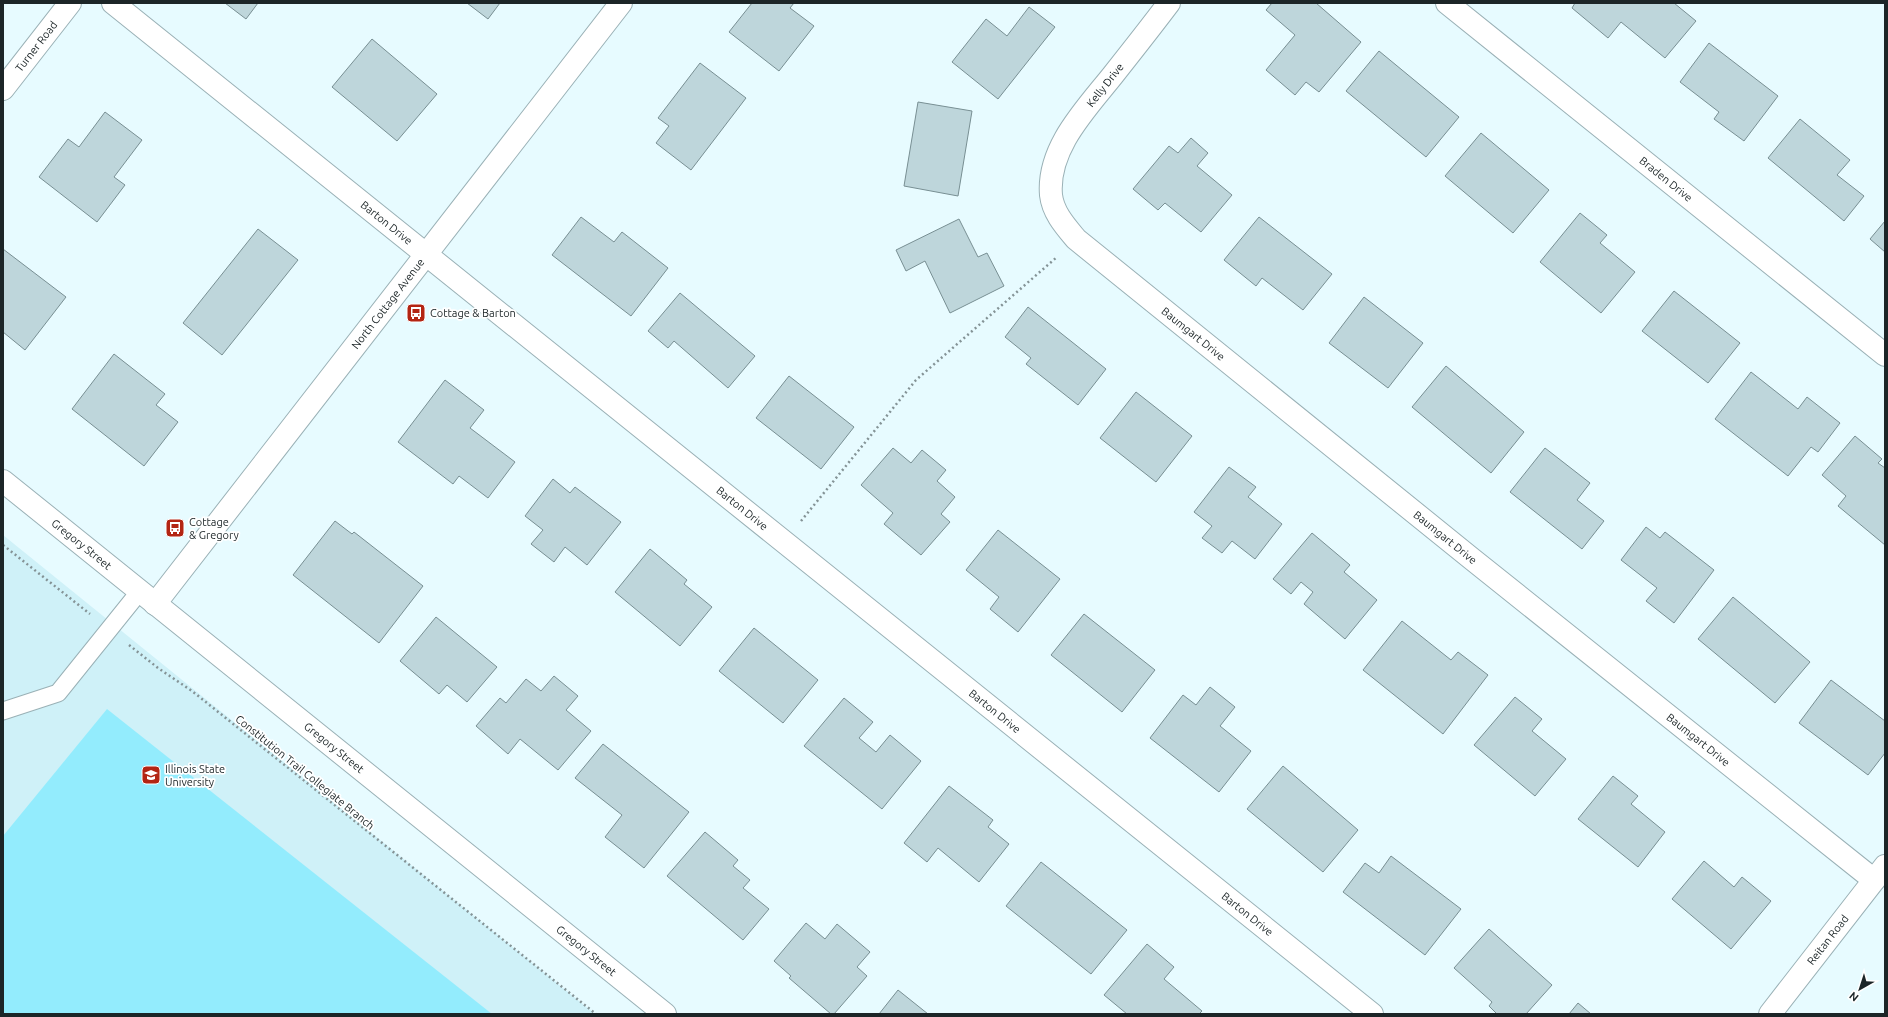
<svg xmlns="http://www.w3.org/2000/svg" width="1888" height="1017" font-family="Ubuntu,sans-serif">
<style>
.built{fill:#cff1f8}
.green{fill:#93ecfd}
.building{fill:#bed6db;stroke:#788f93}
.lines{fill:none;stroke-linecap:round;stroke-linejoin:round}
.lane-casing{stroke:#9ab1b6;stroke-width:19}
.street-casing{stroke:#9ab1b6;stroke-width:24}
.secondary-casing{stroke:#9ab1b6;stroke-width:24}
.path{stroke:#849396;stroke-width:2.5;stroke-dasharray:2 3;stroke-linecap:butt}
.lane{stroke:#fff;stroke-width:17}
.street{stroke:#fff;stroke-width:22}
.secondary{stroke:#fff;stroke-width:22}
.labels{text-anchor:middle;stroke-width:3.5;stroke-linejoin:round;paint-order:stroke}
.street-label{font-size:11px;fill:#1c2527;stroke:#fff}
.poi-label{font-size:11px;fill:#1c2527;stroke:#fff;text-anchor:start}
</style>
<rect width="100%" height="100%" fill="#e7fbff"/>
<polygon class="built" points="3,535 595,1014 3,1014"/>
<polygon class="green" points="107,709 492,1014 3,1014 3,836"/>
<g class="building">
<polygon points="225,3 258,3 246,19"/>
<polygon points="467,3 500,3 488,19"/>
<polygon points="752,3 794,3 790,8 814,26 779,71 729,32"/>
<polygon points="1272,3 1316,3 1361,42 1319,92 1306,82 1295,95 1266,70 1295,35 1266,10"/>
<polygon points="1575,3 1674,3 1696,21 1665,58 1621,22 1608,38 1572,8"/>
<polygon points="1029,7 1055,27 998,99 952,62 986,19 1007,36"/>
<polygon points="372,39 437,94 397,141 332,87"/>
<polygon points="1709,43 1778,96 1744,141 1714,119 1719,112 1680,82"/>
<polygon points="1379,51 1459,117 1426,157 1346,91"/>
<polygon points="700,63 746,98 691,170 656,143 669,126 658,118"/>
<polygon points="918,102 972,111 958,196 904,186"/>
<polygon points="105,112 142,140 114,177 125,185 97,222 39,177 68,139 79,147"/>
<polygon points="1800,119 1850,160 1837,175 1864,196 1844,221 1768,158"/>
<polygon points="1481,133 1549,190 1513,233 1445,176"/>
<polygon points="1191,138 1208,153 1197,166 1232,195 1201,232 1165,203 1158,210 1133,189 1169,146 1178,153"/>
<polygon points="1580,213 1607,235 1600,243 1635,272 1601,313 1540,262"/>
<polygon points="581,217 614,242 622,232 668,268 631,316 552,255"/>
<polygon points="1259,217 1332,274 1303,310 1262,278 1256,286 1224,260"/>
<polygon points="959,219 978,257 987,253 1004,286 950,313 925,261 906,271 896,250"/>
<polygon points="1885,221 1885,252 1870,239"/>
<polygon points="258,229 298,260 222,355 183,323"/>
<polygon points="3,249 66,297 25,350 3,332"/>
<polygon points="1674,291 1740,343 1708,383 1642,331"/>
<polygon points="680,293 755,356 728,388 674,341 668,348 648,331"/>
<polygon points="1364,297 1423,343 1388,388 1329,343"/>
<polygon points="1028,307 1106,369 1078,405 1026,364 1031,358 1005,337"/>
<polygon points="114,354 165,394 156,405 178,422 144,466 72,409"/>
<polygon points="1446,366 1524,432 1491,473 1412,407"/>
<polygon points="1751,372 1798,409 1807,397 1840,423 1818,452 1811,447 1788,476 1715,419"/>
<polygon points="789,376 854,427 821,469 756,418"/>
<polygon points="445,380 484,410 470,428 515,462 488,498 459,476 453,484 398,442"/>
<polygon points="1136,392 1192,436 1156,482 1100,438"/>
<polygon points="1855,436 1882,459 1878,463 1885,468 1885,545 1838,506 1846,496 1822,475"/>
<polygon points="893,448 911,463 922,450 946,470 937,481 955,497 941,514 950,522 921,555 884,524 893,513 861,485"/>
<polygon points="1545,448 1590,483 1577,500 1604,521 1582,549 1510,492"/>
<polygon points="1229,467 1256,487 1248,497 1282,524 1255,559 1232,541 1222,553 1202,538 1212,526 1194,512"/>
<polygon points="553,479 570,493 575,487 621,522 587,565 565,547 554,562 531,544 543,530 525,516"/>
<polygon points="335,521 352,534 354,532 423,586 379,643 293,575"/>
<polygon points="1646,527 1660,538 1665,532 1714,570 1674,623 1646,601 1657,588 1621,560"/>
<polygon points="998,530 1060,579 1018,632 990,609 999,597 966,570"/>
<polygon points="1312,533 1350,565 1344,572 1377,600 1345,639 1304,604 1313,592 1301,582 1291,594 1273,579"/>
<polygon points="650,549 687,580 684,584 712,607 680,646 615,592"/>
<polygon points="1733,597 1810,662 1775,703 1698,639"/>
<polygon points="1084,614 1155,670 1122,712 1051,655"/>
<polygon points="436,617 497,667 467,702 447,685 439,694 400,661"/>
<polygon points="1402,621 1451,660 1458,652 1488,675 1443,734 1363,670"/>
<polygon points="754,628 818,680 783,723 719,671"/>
<polygon points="554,676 578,696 566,710 591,731 558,770 520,739 508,754 476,726 500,698 506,703 526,679 541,691"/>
<polygon points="1831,680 1885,721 1885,753 1868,775 1799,723"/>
<polygon points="1210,687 1235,707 1220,726 1251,751 1219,792 1150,738 1183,695 1196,705"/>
<polygon points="1515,697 1542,719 1532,731 1566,759 1535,796 1474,745"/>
<polygon points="844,698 873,722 859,738 876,752 890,735 921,761 882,809 804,746"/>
<polygon points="603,744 689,812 644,868 605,837 622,815 575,778"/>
<polygon points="1283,766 1358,830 1323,872 1247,809"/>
<polygon points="1613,776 1638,796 1631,804 1665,832 1638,867 1578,819"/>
<polygon points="949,786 993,820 988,827 1009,844 979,882 938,848 927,862 904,843"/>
<polygon points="705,832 738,860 733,866 750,880 743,888 769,909 743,940 667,876"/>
<polygon points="1391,856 1461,909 1425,955 1343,892 1365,863 1379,873"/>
<polygon points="1704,861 1734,887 1742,877 1771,901 1731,949 1672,899"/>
<polygon points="1041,862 1127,930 1091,974 1006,906"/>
<polygon points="806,923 825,939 837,924 870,952 857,967 867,976 834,1014 831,1014 789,978 791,976 774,961"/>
<polygon points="1489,929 1552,985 1526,1014 1497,1014 1489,1006 1492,1002 1454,968"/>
<polygon points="1147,944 1174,967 1164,979 1202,1011 1199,1014 1127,1014 1104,995"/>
<polygon points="898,990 928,1014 879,1014"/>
<polygon points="1578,1003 1591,1014 1569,1014"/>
</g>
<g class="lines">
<g class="lane-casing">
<polyline id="lane" points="3,711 58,693 140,591"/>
</g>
<g class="street-casing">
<g id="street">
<path id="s1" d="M113,3l1259,1011"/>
<path id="s2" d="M1169,3c-18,24 -37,48 -56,72 -27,34 -66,73 -62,120 2,18 15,32 25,44l396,320 402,321"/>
<path id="s3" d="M1447,3l438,352"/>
<path id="s4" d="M3,89l67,-86"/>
<path id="s5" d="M1770,1014l115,-148"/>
</g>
</g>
<g class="secondary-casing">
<g id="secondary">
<path id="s6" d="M3,481l662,533"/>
<path id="s7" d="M155,604l466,-601"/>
</g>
</g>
<g class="path">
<polyline points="801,521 916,380 1057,257"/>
<polyline points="3,545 90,614"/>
<polyline points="129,645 158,668 192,691 596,1014"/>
</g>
<use href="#lane" class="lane"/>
<use href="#street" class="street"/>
<use href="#secondary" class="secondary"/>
</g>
<defs>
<g id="bus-square" transform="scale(1)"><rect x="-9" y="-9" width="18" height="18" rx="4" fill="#b32513" stroke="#fff"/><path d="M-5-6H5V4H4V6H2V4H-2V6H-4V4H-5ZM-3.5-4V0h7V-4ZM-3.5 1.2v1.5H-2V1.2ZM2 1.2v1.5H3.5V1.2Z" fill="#fff"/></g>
<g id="university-square" transform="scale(1)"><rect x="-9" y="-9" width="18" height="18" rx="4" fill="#b32513" stroke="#fff"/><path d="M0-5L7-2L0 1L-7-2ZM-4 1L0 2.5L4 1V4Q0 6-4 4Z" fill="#fff"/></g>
</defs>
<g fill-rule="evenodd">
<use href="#bus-square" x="416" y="313"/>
<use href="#bus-square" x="175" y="528"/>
<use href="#university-square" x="151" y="775"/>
</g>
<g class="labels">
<g class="street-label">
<text dy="4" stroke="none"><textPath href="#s4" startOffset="54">Turner Road</textPath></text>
<text transform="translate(1105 85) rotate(-52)" y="4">Kelly Drive</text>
<text dy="4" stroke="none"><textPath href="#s3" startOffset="281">Braden Drive</textPath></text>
<text dy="4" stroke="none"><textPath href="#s1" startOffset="351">Barton Drive</textPath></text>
<text dy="4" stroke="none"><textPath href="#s7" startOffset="380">North Cottage Avenue</textPath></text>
<text dy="4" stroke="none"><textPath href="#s2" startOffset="432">Baumgart Drive</textPath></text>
<text dy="4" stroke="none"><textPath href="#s1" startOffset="807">Barton Drive</textPath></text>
<text dy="4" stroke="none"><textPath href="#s2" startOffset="756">Baumgart Drive</textPath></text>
<text dy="4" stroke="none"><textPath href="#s6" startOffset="101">Gregory Street</textPath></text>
<text dy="4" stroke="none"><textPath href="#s1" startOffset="1131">Barton Drive</textPath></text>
<text dy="4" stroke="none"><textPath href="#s2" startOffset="1080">Baumgart Drive</textPath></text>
<text dy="4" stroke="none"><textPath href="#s6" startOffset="425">Gregory Street</textPath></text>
<text transform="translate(305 772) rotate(39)" y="4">Constitution Trail Collegiate Branch</text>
<text dy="4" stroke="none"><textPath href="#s1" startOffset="1455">Barton Drive</textPath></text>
<text dy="4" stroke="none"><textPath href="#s5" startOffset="94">Reitan Road</textPath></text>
<text dy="4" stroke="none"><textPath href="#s6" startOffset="749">Gregory Street</textPath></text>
</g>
<g class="poi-label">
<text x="430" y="317">Cottage &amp; Barton</text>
<text x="189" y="526">Cottage<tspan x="189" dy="13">&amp; Gregory</tspan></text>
<text x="165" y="773">Illinois State<tspan x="165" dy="13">University</tspan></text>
</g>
</g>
<rect width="1888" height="1017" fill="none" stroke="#1c2527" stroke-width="8"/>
<g transform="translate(1860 989) rotate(219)" stroke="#ffffff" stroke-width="3" paint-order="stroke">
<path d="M0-3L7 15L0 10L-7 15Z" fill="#1c2527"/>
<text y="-6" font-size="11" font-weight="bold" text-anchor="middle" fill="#1c2527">N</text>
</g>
</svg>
